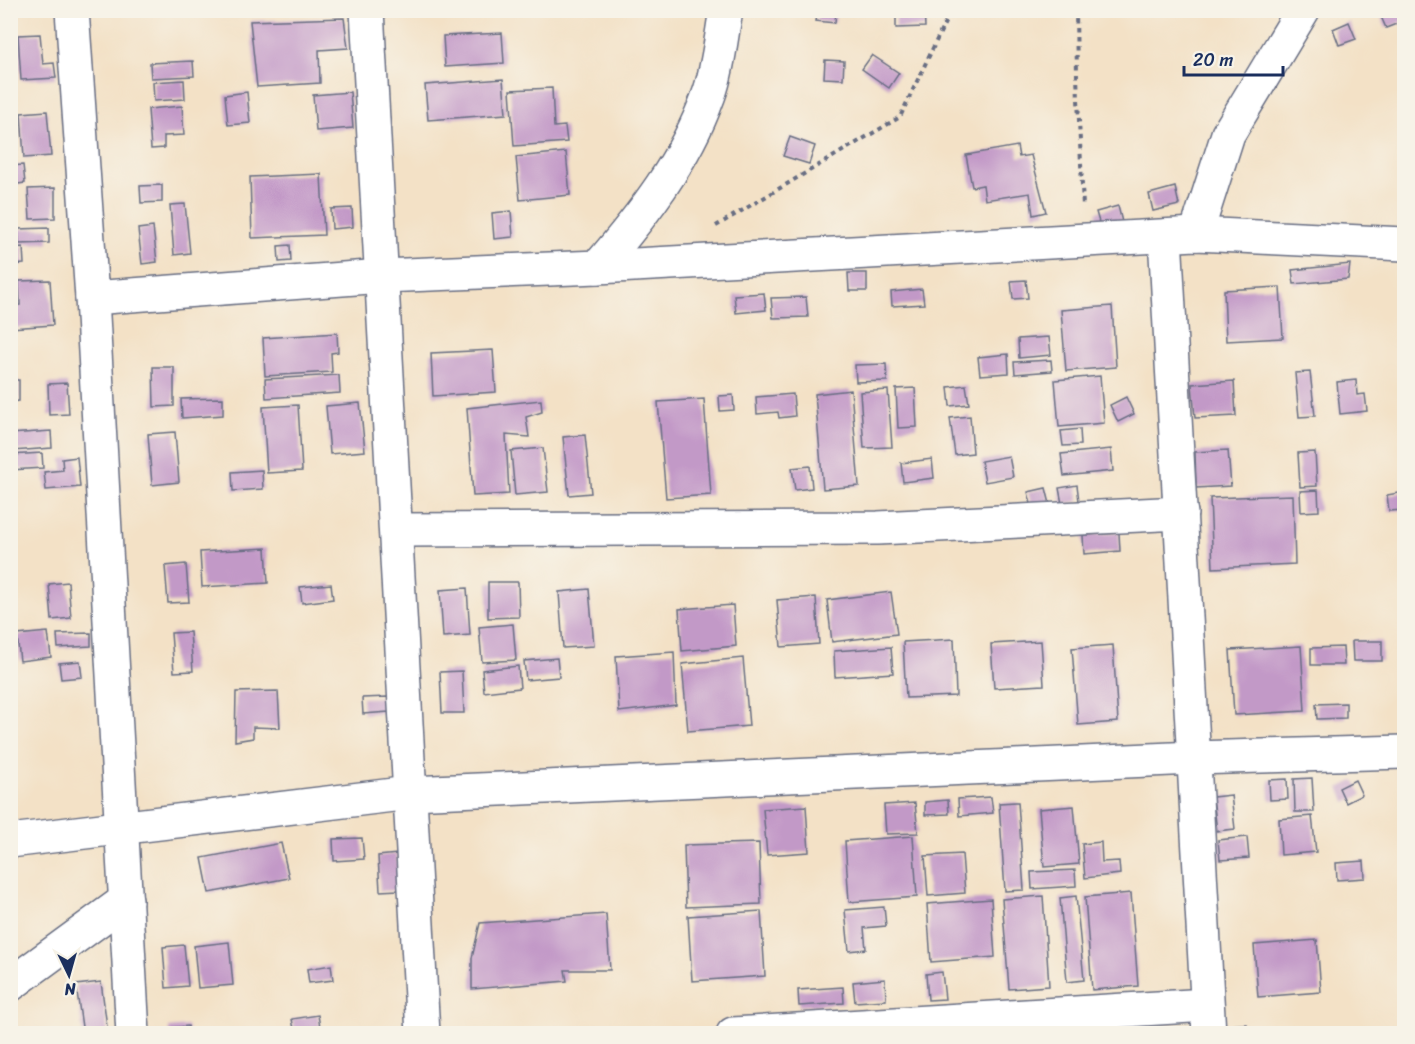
<svg xmlns="http://www.w3.org/2000/svg" width="1415" height="1044" font-family="Sriracha,sans-serif">
<style>
.building{fill:#c299c7}
.lines{fill:none;stroke-linecap:round;stroke-linejoin:round}
.street-casing{stroke:#676d82;stroke-width:36}
.path{stroke:#676d82;stroke-width:4;stroke-dasharray:4.5 4.5;stroke-linecap:butt}
.street{stroke:#fff;stroke-width:33}
</style>
<rect width="100%" height="100%" fill="#f7f3e8"/>
<filter id="ink" filterUnits="userSpaceOnUse"><feTurbulence type="fractalNoise" baseFrequency=".0167" numOctaves="2"/><feDisplacementMap in="SourceGraphic" scale="12" xChannelSelector="R" yChannelSelector="G"/><feConvolveMatrix kernelMatrix="1 2 1 2 8 2 1 2 1" color-interpolation-filters="sRGB"/></filter>
<filter id="wash" filterUnits="userSpaceOnUse"><feTurbulence type="fractalNoise" baseFrequency=".008" numOctaves="4" result="noise"/><feDisplacementMap in="SourceGraphic" scale="24" xChannelSelector="R" yChannelSelector="G"/><feGaussianBlur stdDeviation="1.35" result="paint"/><feColorMatrix in="noise" values="0 0 0 0 0 0 0 0 0 0 0 0 0 0 0 0 0 1.4 0 .05"/><feComposite in="paint" operator="in"/></filter>
<g filter="url(#wash)">
<rect width="100%" height="100%" fill="#f3e1c6"/>
<g id="blocks">
<g class="building">
<polygon points="818,10 836,10 835,23 816,21"/>
<polygon points="924,10 925,27 896,28 896,11"/>
<polygon points="1383,10 1404,10 1404,21 1386,28 1379,12"/>
<polygon points="344,18 348,48 319,50 320,83 257,87 250,21"/>
<polygon points="1349,22 1356,39 1339,45 1333,29"/>
<polygon points="502,33 504,63 445,67 443,36"/>
<polygon points="40,34 43,64 54,63 56,78 21,80 18,35"/>
<polygon points="872,55 899,73 889,88 862,69"/>
<polygon points="825,60 844,61 843,79 824,78"/>
<polygon points="193,61 194,76 151,78 150,63"/>
<polygon points="503,79 506,114 428,120 425,85"/>
<polygon points="184,80 185,99 154,101 153,82"/>
<polygon points="552,88 554,127 565,126 567,142 514,146 510,90"/>
<polygon points="247,92 250,123 228,125 225,95"/>
<polygon points="350,92 353,128 316,131 313,95"/>
<polygon points="182,106 184,135 164,136 164,148 151,149 148,109"/>
<polygon points="47,111 51,156 24,158 21,113"/>
<polygon points="790,137 815,146 809,164 783,156"/>
<polygon points="1017,146 1019,157 1031,155 1046,212 1033,215 1030,193 985,200 983,185 972,187 966,155"/>
<polygon points="566,152 570,195 520,200 516,157"/>
<polygon points="23,165 25,183 10,185 10,166"/>
<polygon points="321,174 324,235 252,238 250,177"/>
<polygon points="162,185 162,202 141,203 140,186"/>
<polygon points="1175,187 1179,205 1153,211 1149,194"/>
<polygon points="55,188 55,218 30,219 28,189"/>
<polygon points="185,204 190,253 174,255 170,205"/>
<polygon points="1118,206 1122,222 1101,229 1096,212"/>
<polygon points="352,208 353,227 332,229 331,209"/>
<polygon points="511,211 513,237 494,239 492,213"/>
<polygon points="153,227 157,262 142,264 138,229"/>
<polygon points="49,228 49,243 19,244 18,229"/>
<polygon points="290,245 291,261 279,262 278,246"/>
<polygon points="23,247 24,264 10,265 10,248"/>
<polygon points="1350,264 1348,279 1294,284 1292,270"/>
<polygon points="848,273 867,273 867,291 849,291"/>
<polygon points="50,280 53,325 10,328 10,306 20,305 19,281"/>
<polygon points="1026,280 1028,298 1013,299 1011,281"/>
<polygon points="1280,287 1283,338 1226,341 1224,290"/>
<polygon points="922,289 924,304 892,306 891,292"/>
<polygon points="764,293 766,310 736,313 734,295"/>
<polygon points="806,297 808,317 773,318 771,298"/>
<polygon points="1112,306 1116,367 1066,371 1061,310"/>
<polygon points="337,333 338,352 331,353 332,372 265,376 263,338"/>
<polygon points="1049,337 1051,355 1019,358 1018,339"/>
<polygon points="493,350 496,392 433,396 431,353"/>
<polygon points="1008,354 1009,373 980,375 978,357"/>
<polygon points="1051,360 1052,371 1015,374 1014,362"/>
<polygon points="886,364 887,381 856,382 855,365"/>
<polygon points="153,367 174,367 174,406 154,407"/>
<polygon points="1310,372 1315,416 1299,417 1295,373"/>
<polygon points="339,375 340,393 266,398 265,379"/>
<polygon points="1100,376 1104,423 1059,427 1055,380"/>
<polygon points="10,380 19,380 19,401 10,402"/>
<polygon points="1356,380 1357,395 1365,394 1367,411 1340,414 1337,382"/>
<polygon points="1234,381 1236,416 1195,418 1192,384"/>
<polygon points="67,383 69,414 49,415 48,384"/>
<polygon points="966,385 969,404 950,406 948,387"/>
<polygon points="915,388 917,427 898,428 896,389"/>
<polygon points="851,390 859,486 823,489 815,394"/>
<polygon points="888,390 892,447 864,448 860,392"/>
<polygon points="793,394 795,416 779,418 778,412 757,414 756,397"/>
<polygon points="733,395 734,410 720,411 719,396"/>
<polygon points="1126,397 1134,414 1118,422 1110,405"/>
<polygon points="223,398 223,415 182,418 181,399"/>
<polygon points="704,399 711,495 666,498 658,402"/>
<polygon points="541,400 542,412 526,417 529,437 506,435 509,494 473,496 467,408"/>
<polygon points="360,403 365,451 330,454 326,406"/>
<polygon points="298,405 302,471 267,473 263,407"/>
<polygon points="970,416 973,453 955,455 950,418"/>
<polygon points="1080,429 1081,445 1063,446 1061,431"/>
<polygon points="51,431 52,448 12,451 10,434"/>
<polygon points="175,432 179,482 152,485 148,434"/>
<polygon points="585,435 591,493 569,495 563,437"/>
<polygon points="543,448 548,492 515,495 511,451"/>
<polygon points="1111,449 1113,471 1064,476 1061,454"/>
<polygon points="1228,450 1231,486 1196,488 1195,452"/>
<polygon points="1315,452 1317,486 1300,487 1298,453"/>
<polygon points="42,453 43,468 10,470 10,455"/>
<polygon points="1009,456 1013,477 985,482 981,461"/>
<polygon points="77,457 80,487 46,490 44,472 63,470 62,459"/>
<polygon points="932,459 934,478 903,482 901,463"/>
<polygon points="810,466 812,488 795,490 792,468"/>
<polygon points="262,470 263,489 233,491 232,472"/>
<polygon points="1077,485 1079,501 1062,504 1059,488"/>
<polygon points="1046,488 1051,508 1033,512 1028,492"/>
<polygon points="1318,490 1319,511 1301,512 1300,491"/>
<polygon points="1404,492 1404,510 1389,511 1387,495"/>
<polygon points="1293,495 1295,564 1213,568 1210,498"/>
<polygon points="1119,533 1120,551 1084,554 1083,535"/>
<polygon points="266,548 268,583 202,587 200,552"/>
<polygon points="186,564 189,602 168,603 165,566"/>
<polygon points="68,582 71,618 52,620 49,584"/>
<polygon points="488,582 518,582 519,617 488,618"/>
<polygon points="331,584 333,599 302,603 300,587"/>
<polygon points="467,588 470,635 443,637 440,590"/>
<polygon points="589,589 594,646 563,648 559,592"/>
<polygon points="891,592 897,634 832,642 827,600"/>
<polygon points="816,597 819,644 781,647 777,600"/>
<polygon points="733,605 736,646 682,651 679,609"/>
<polygon points="513,624 516,660 482,662 479,627"/>
<polygon points="48,632 51,657 20,661 17,635"/>
<polygon points="190,632 193,671 174,672 171,633"/>
<polygon points="91,633 91,646 58,648 57,634"/>
<polygon points="954,639 956,696 906,698 903,642"/>
<polygon points="1041,641 1044,685 994,688 991,644"/>
<polygon points="1352,641 1382,641 1382,661 1353,661"/>
<polygon points="1113,645 1118,722 1078,725 1072,648"/>
<polygon points="1301,646 1305,711 1234,715 1230,650"/>
<polygon points="891,647 893,673 835,677 834,651"/>
<polygon points="1343,647 1344,665 1311,665 1311,648"/>
<polygon points="674,652 676,705 619,712 616,656"/>
<polygon points="557,658 559,677 526,680 524,661"/>
<polygon points="743,658 749,726 688,731 682,664"/>
<polygon points="80,661 82,677 61,679 59,663"/>
<polygon points="518,666 520,688 484,692 482,670"/>
<polygon points="462,671 464,713 442,713 440,672"/>
<polygon points="278,691 280,728 253,727 253,738 235,741 236,692"/>
<polygon points="388,697 389,712 363,714 362,698"/>
<polygon points="1346,703 1346,718 1317,719 1316,704"/>
<polygon points="1312,778 1314,812 1295,812 1294,779"/>
<polygon points="1287,779 1288,799 1270,800 1269,780"/>
<polygon points="1355,780 1362,795 1346,803 1339,788"/>
<polygon points="1231,795 1235,829 1217,831 1213,797"/>
<polygon points="991,797 993,813 959,816 958,799"/>
<polygon points="948,800 949,814 925,815 925,802"/>
<polygon points="1016,802 1018,802 1024,890 1005,891 999,803"/>
<polygon points="915,803 918,833 886,834 884,805"/>
<polygon points="806,806 809,852 767,855 763,809"/>
<polygon points="1074,806 1079,864 1044,867 1039,809"/>
<polygon points="1312,816 1316,852 1281,855 1279,819"/>
<polygon points="913,836 917,897 849,902 845,841"/>
<polygon points="1247,837 1249,858 1220,860 1218,840"/>
<polygon points="362,838 364,859 334,861 333,839"/>
<polygon points="1101,842 1102,862 1119,861 1120,874 1085,878 1082,844"/>
<polygon points="281,843 289,878 209,893 202,858"/>
<polygon points="759,843 761,904 686,907 684,845"/>
<polygon points="397,854 399,890 380,891 378,856"/>
<polygon points="962,854 965,893 928,896 925,856"/>
<polygon points="1364,861 1365,878 1337,880 1336,863"/>
<polygon points="1075,870 1076,886 1032,889 1031,872"/>
<polygon points="1131,893 1138,986 1092,990 1085,897"/>
<polygon points="1043,896 1049,986 1009,989 1002,899"/>
<polygon points="1076,896 1084,980 1067,982 1060,898"/>
<polygon points="991,899 995,957 931,962 927,904"/>
<polygon points="884,907 886,926 864,928 866,949 849,951 845,910"/>
<polygon points="761,911 765,976 692,981 688,916"/>
<polygon points="606,914 610,970 565,970 567,981 472,989 472,958 480,923"/>
<polygon points="1317,940 1321,992 1258,997 1254,945"/>
<polygon points="229,942 233,985 198,988 194,946"/>
<polygon points="184,945 188,986 166,988 163,947"/>
<polygon points="331,965 333,980 309,983 307,969"/>
<polygon points="942,972 945,999 928,1000 926,974"/>
<polygon points="885,979 886,1000 855,1002 853,982"/>
<polygon points="101,982 108,1034 83,1034 76,985"/>
<polygon points="843,987 844,1003 799,1006 798,990"/>
<polygon points="318,1015 321,1033 295,1034 292,1019"/>
<polygon points="1247,1024 1248,1034 1229,1034 1228,1025"/>
<polygon points="188,1026 189,1034 169,1034 169,1028"/>
</g>
</g>
</g>
<g filter="url(#ink)">
<use href="#blocks" fill-opacity="0" stroke="#676d82" stroke-width="1.5"/>
<g class="lines">
<g class="street-casing">
<g id="street">
<polyline points="72,10 92,298 133,1034"/>
<polyline points="367,10 423,1034"/>
<polyline points="1196,234 1228,134 1303,10"/>
<polyline points="1165,236 1209,1034"/>
<path d="M598,267c44,-51 87,-106 110,-170 10,-26 13,-59 18,-87"/>
<polyline points="92,298 382,276 598,267 1196,234 1404,244"/>
<polyline points="397,530 878,528 1181,513"/>
<polyline points="10,841 410,793 1194,758 1404,752"/>
<polyline points="10,985 126,900"/>
<polyline points="733,1034 1207,1005"/>
</g>
</g>
<g class="path">
<polyline points="1076,10 1077,77 1083,207"/>
<polyline points="716,226 900,117 951,10"/>
</g>
<use href="#street" class="street"/>
</g>
</g>
<rect width="1415" height="1044" fill="none" stroke="#f7f3e8" stroke-width="36"/>
<g transform="translate(69 975) rotate(175)" stroke="#f7f3e8" stroke-width="4.5" paint-order="stroke">
<path d="M0-4.5L10 22L0 15L-10 22Z" fill="#1b2f5e"/>
<text y="-9" font-size="16" font-weight="bold" text-anchor="middle" fill="#1b2f5e">N</text>
</g>
<path d="M1184 66v9h99v-9" fill="none" stroke="#1b2f5e" stroke-width="3"/>
<text x="1193" y="66" font-size="18" fill="#1b2f5e" stroke="#f7f3e8" stroke-width="4.5" paint-order="stroke">20 m</text>
</svg>
